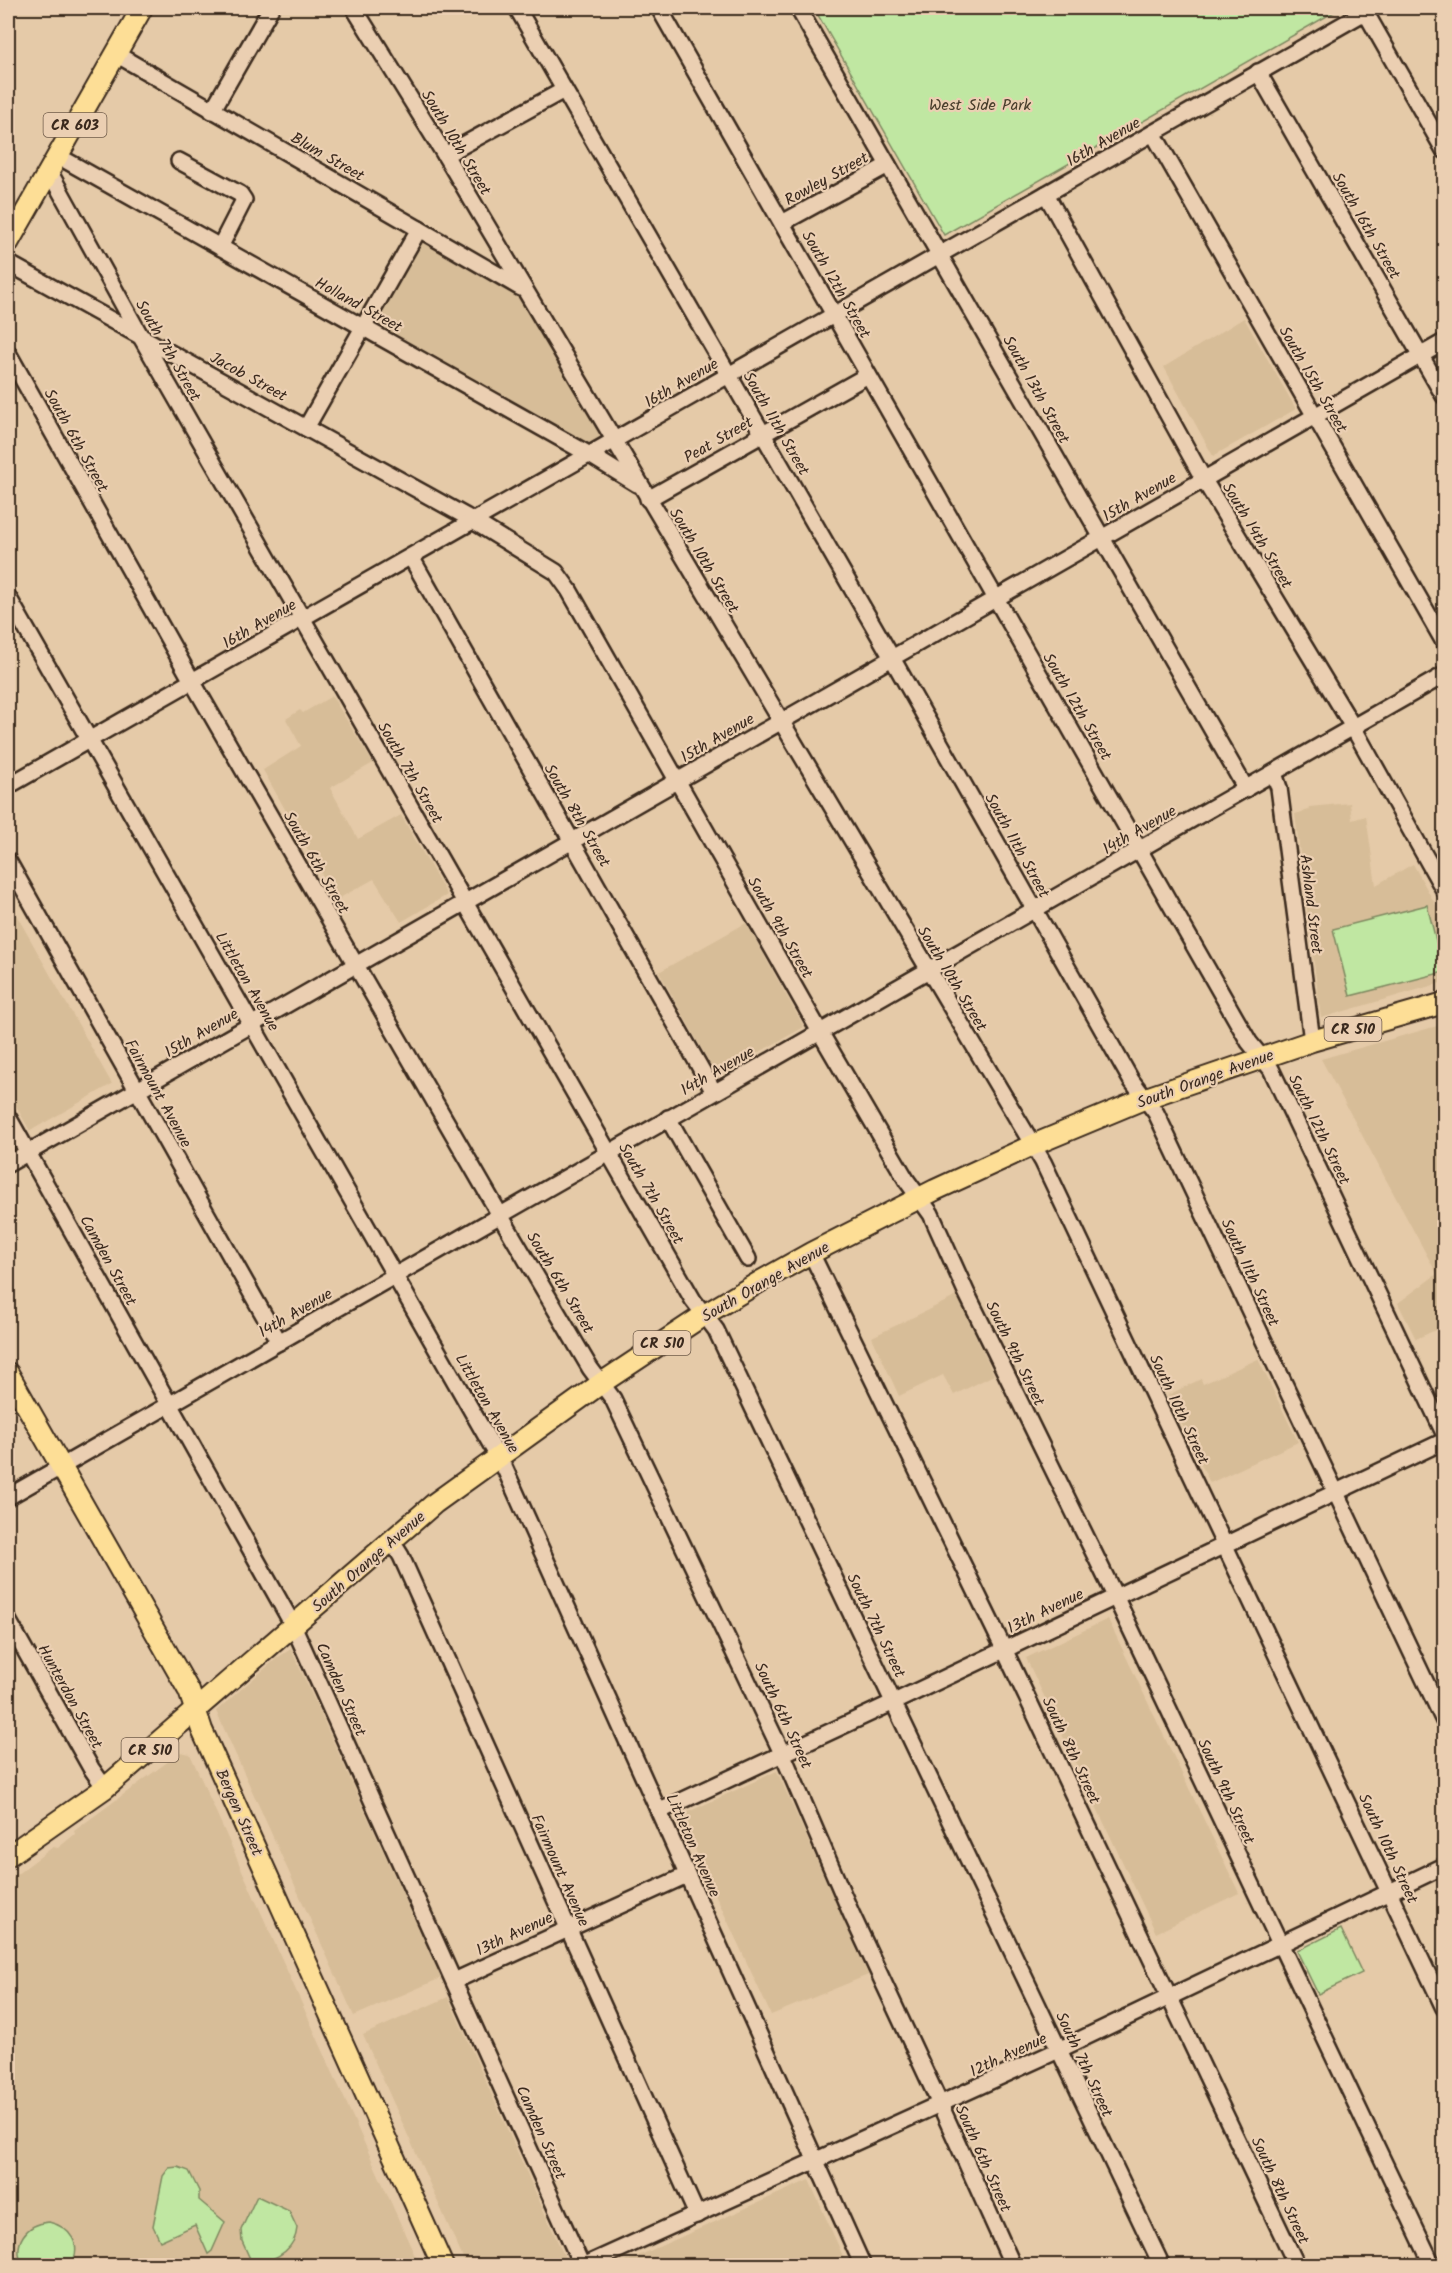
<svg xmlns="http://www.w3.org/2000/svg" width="1452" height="2273" font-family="Kalam,sans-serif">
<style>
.built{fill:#d7bd98}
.green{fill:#c0e7a2;stroke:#7e8860;stroke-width:1.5}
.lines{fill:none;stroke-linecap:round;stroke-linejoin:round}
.minor-casing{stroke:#3b2a1e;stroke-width:20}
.major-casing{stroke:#3b2a1e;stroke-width:24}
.minor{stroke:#ebcfb2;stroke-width:15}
.major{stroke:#fdde96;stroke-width:20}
.labels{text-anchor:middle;stroke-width:4.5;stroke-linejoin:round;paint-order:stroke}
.shield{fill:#ebcfb2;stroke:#705c4a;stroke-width:1.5}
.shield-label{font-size:15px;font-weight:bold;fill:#3b2a1e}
.park-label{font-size:16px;fill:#483d2b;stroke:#ebcfb2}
.street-label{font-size:16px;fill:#3b2a1e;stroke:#ebcfb2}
</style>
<rect width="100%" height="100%" fill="#e5caa8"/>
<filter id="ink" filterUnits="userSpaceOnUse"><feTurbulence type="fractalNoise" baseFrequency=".0167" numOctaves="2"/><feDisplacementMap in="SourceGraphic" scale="12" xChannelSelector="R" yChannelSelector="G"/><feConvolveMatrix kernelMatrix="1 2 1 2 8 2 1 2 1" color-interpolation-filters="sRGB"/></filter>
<g filter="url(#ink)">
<g class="built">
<polygon points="419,230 523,291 612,441 590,454 365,327"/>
<polygon points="1244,318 1296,409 1213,456 1164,367"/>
<polygon points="332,696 373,763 330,788 358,839 401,815 447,895 401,922 374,879 336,900 263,770 301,746 286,719 300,710 303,713"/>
<polygon points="1350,803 1352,820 1366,816 1376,885 1413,864 1444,920 1444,982 1321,1018 1295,814 1309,810 1310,807"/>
<polygon points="8,900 112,1084 30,1131 8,1092"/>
<polygon points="746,923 804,1027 717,1076 659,972"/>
<polygon points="1444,1024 1444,1326 1416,1339 1398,1303 1437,1274 1321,1059"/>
<polygon points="957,1296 994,1375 954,1395 943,1375 899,1396 872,1337"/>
<polygon points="1258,1359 1298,1442 1210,1483 1168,1395 1201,1379 1203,1384"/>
<polygon points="1108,1619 1239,1893 1156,1933 1026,1658"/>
<polygon points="291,1649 441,1978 354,2016 216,1711 277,1658"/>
<polygon points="181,1752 190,1754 419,2265 8,2265 8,1881 53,1847 58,1848 75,1834 74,1831"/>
<polygon points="777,1771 868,1975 771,2015 698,1857 684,1814"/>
<polygon points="448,1997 565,2258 547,2265 466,2265 363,2035"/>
<polygon points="809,2180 847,2265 618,2265"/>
</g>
<g class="green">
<polygon points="814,8 1341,8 944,235"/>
<polygon points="1427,905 1444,972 1350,996 1333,929"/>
<polygon points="1341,1929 1362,1973 1318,1994 1297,1951"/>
<polygon points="178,2167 189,2171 199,2191 199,2200 225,2222 212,2251 208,2254 195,2225 160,2241 153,2226 163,2176 169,2168"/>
<path d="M257,2196l32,15 8,17c-2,22 -22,32 -42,36l-4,-3 -9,-20 -1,-11z"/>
<path d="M49,2222c21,5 34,23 22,43h-49c-9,-22 3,-41 27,-43z"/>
</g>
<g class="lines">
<g class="minor-casing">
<g id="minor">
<polyline points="354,8 445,155 1043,1162 1444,2008"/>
<polyline points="517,8 892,658 1131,1080 1156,1113 1444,1721"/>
<polyline points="659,8 1249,1042 1271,1069 1444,1433"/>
<polyline points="798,8 1246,789"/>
<polyline points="1363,8 1444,150"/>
<polyline points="116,54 521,288"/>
<polyline points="1258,72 1444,396"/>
<polyline points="212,111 271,8"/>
<polyline points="1153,133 1444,642"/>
<polyline points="445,155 564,90"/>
<polyline points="58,156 590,455 637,484"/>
<polyline points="179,161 240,194 244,200 220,247"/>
<polyline points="49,171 141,337 693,1300 716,1330 1162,2266"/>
<polyline points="1046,194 1204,480 1353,727 1444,890"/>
<polyline points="782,223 888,165"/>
<polyline points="8,263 465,516 556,572 569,590 820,1032 907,1181 931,1214 967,1294 1115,1596 1433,2266"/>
<polyline points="8,353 192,681 500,1215 590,1368 613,1399 783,1755 851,1913 934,2091 1013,2266"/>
<polyline points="306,428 419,229"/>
<polyline points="648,499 868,375"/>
<polyline points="411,557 714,1092"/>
<polyline points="8,597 505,1469 863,2266"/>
<polyline points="1274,773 1279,788 1312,1041"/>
<polyline points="8,786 1372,8"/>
<polyline points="8,861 279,1342"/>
<polyline points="8,1117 293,1625 582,2266"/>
<polyline points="668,1118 748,1259"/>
<polyline points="8,1164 1444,342"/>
<polyline points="811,1253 1004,1649 1297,2266"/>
<polyline points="8,1497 1444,675"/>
<polyline points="391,1540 401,1556 697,2215"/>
<polyline points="8,1620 91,1768 105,1788"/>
<polyline points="660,1811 894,1702 1444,1441"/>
<polyline points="454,1981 687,1875"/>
<polyline points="583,2266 1050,2054 1444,1866"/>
</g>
</g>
<g class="major-casing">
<g id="major">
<polyline points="8,243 142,8"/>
<polyline points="8,1373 189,1691 202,1730 443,2266"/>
<polyline points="8,1856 105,1788 435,1503 603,1382 704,1315 761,1281 811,1253 935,1190 1033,1145 1146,1098 1312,1041 1444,1003"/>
</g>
</g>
<use href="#minor" class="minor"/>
<use href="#major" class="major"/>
</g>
</g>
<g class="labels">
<g class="shield">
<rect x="43.5" y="113" width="63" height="24" rx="4.5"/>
<rect x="1324.5" y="1017" width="57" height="24" rx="4.5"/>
<rect x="633.5" y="1331" width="57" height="24" rx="4.5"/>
<rect x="121.5" y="1738" width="57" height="24" rx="4.5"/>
</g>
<g class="shield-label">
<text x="75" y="130">CR 603</text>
<text x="1353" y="1034">CR 510</text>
<text x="662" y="1348">CR 510</text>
<text x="150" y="1755">CR 510</text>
</g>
<g class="park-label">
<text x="980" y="110">West Side Park</text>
</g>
<g class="street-label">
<text transform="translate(1103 141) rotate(-30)" y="6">16th Avenue</text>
<text transform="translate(457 142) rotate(59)" y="6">South 10th Street</text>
<text transform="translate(328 156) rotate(30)" y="6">Blum Street</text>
<text transform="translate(826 178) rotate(-29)" y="6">Rowley Street</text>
<text transform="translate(1367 225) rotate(60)" y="6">South 16th Street</text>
<text transform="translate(837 284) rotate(60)" y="6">South 12th Street</text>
<text transform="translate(359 304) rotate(29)" y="6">Holland Street</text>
<text transform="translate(169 350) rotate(60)" y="6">South 7th Street</text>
<text transform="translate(249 376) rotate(29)" y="6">Jacob Street</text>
<text transform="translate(1314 379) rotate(60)" y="6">South 15th Street</text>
<text transform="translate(681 382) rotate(-30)" y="6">16th Avenue</text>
<text transform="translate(1037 389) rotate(61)" y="6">South 13th Street</text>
<text transform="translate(777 423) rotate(60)" y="6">South 11th Street</text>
<text transform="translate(718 439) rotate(-30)" y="6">Peat Street</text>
<text transform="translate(77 440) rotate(61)" y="6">South 6th Street</text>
<text transform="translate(1139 496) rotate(-30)" y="6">15th Avenue</text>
<text transform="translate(1258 535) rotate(59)" y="6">South 14th Street</text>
<text transform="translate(705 560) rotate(59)" y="6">South 10th Street</text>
<text transform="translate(259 623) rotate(-30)" y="6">16th Avenue</text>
<text transform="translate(1078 706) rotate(60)" y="6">South 12th Street</text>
<text transform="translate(717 737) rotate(-30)" y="6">15th Avenue</text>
<text transform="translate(411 772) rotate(60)" y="6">South 7th Street</text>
<text transform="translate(578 815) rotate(60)" y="6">South 8th Street</text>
<text transform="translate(1139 829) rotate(-30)" y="6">14th Avenue</text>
<text transform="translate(1018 845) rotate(61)" y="6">South 11th Street</text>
<text transform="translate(317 862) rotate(60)" y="6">South 6th Street</text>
<text transform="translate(1312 904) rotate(83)" y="6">Ashland Street</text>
<text transform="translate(781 927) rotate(60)" y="6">South 9th Street</text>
<text transform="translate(953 978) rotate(59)" y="6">South 10th Street</text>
<text transform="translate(248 981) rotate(60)" y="6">Littleton Avenue</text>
<text transform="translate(201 1032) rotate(-30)" y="6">15th Avenue</text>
<text transform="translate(717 1070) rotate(-30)" y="6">14th Avenue</text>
<text transform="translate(1205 1078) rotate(-20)" y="6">South Orange Avenue</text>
<text transform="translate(159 1093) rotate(61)" y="6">Fairmount Avenue</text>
<text transform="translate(1320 1129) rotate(64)" y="6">South 12th Street</text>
<text transform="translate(652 1193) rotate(60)" y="6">South 7th Street</text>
<text transform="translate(109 1260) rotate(61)" y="6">Camden Street</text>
<text transform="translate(1251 1272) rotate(65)" y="6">South 11th Street</text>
<text transform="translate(765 1281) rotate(-30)" y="6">South Orange Avenue</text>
<text transform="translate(561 1282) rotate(59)" y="6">South 6th Street</text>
<text transform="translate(295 1312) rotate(-30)" y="6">14th Avenue</text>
<text transform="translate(1016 1353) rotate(64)" y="6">South 9th Street</text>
<text transform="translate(488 1403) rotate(60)" y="6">Littleton Avenue</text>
<text transform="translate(1180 1409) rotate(65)" y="6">South 10th Street</text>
<text transform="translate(368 1561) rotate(-41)" y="6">South Orange Avenue</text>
<text transform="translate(1045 1610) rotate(-26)" y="6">13th Avenue</text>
<text transform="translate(877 1625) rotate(64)" y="6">South 7th Street</text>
<text transform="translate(342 1689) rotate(66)" y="6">Camden Street</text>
<text transform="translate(71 1696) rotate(61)" y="6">Hunterdon Street</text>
<text transform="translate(784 1715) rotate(65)" y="6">South 6th Street</text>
<text transform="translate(1072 1750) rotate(65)" y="6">South 8th Street</text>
<text transform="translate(1227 1791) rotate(65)" y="6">South 9th Street</text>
<text transform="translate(240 1812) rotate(66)" y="6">Bergen Street</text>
<text transform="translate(694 1845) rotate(66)" y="6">Littleton Avenue</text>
<text transform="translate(1389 1848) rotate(65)" y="6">South 10th Street</text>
<text transform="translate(561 1870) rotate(66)" y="6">Fairmount Avenue</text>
<text transform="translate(514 1933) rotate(-25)" y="6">13th Avenue</text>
<text transform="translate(1008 2054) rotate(-25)" y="6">12th Avenue</text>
<text transform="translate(1085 2064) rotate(65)" y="6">South 7th Street</text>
<text transform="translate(542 2132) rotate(66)" y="6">Camden Street</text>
<text transform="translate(984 2158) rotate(66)" y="6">South 6th Street</text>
<text transform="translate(1281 2190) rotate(65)" y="6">South 8th Street</text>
</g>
</g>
<rect width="1452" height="2273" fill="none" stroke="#ebcfb2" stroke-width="30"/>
<rect x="15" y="15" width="1422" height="2243" fill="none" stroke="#3b2a1e" stroke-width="2" filter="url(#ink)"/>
</svg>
